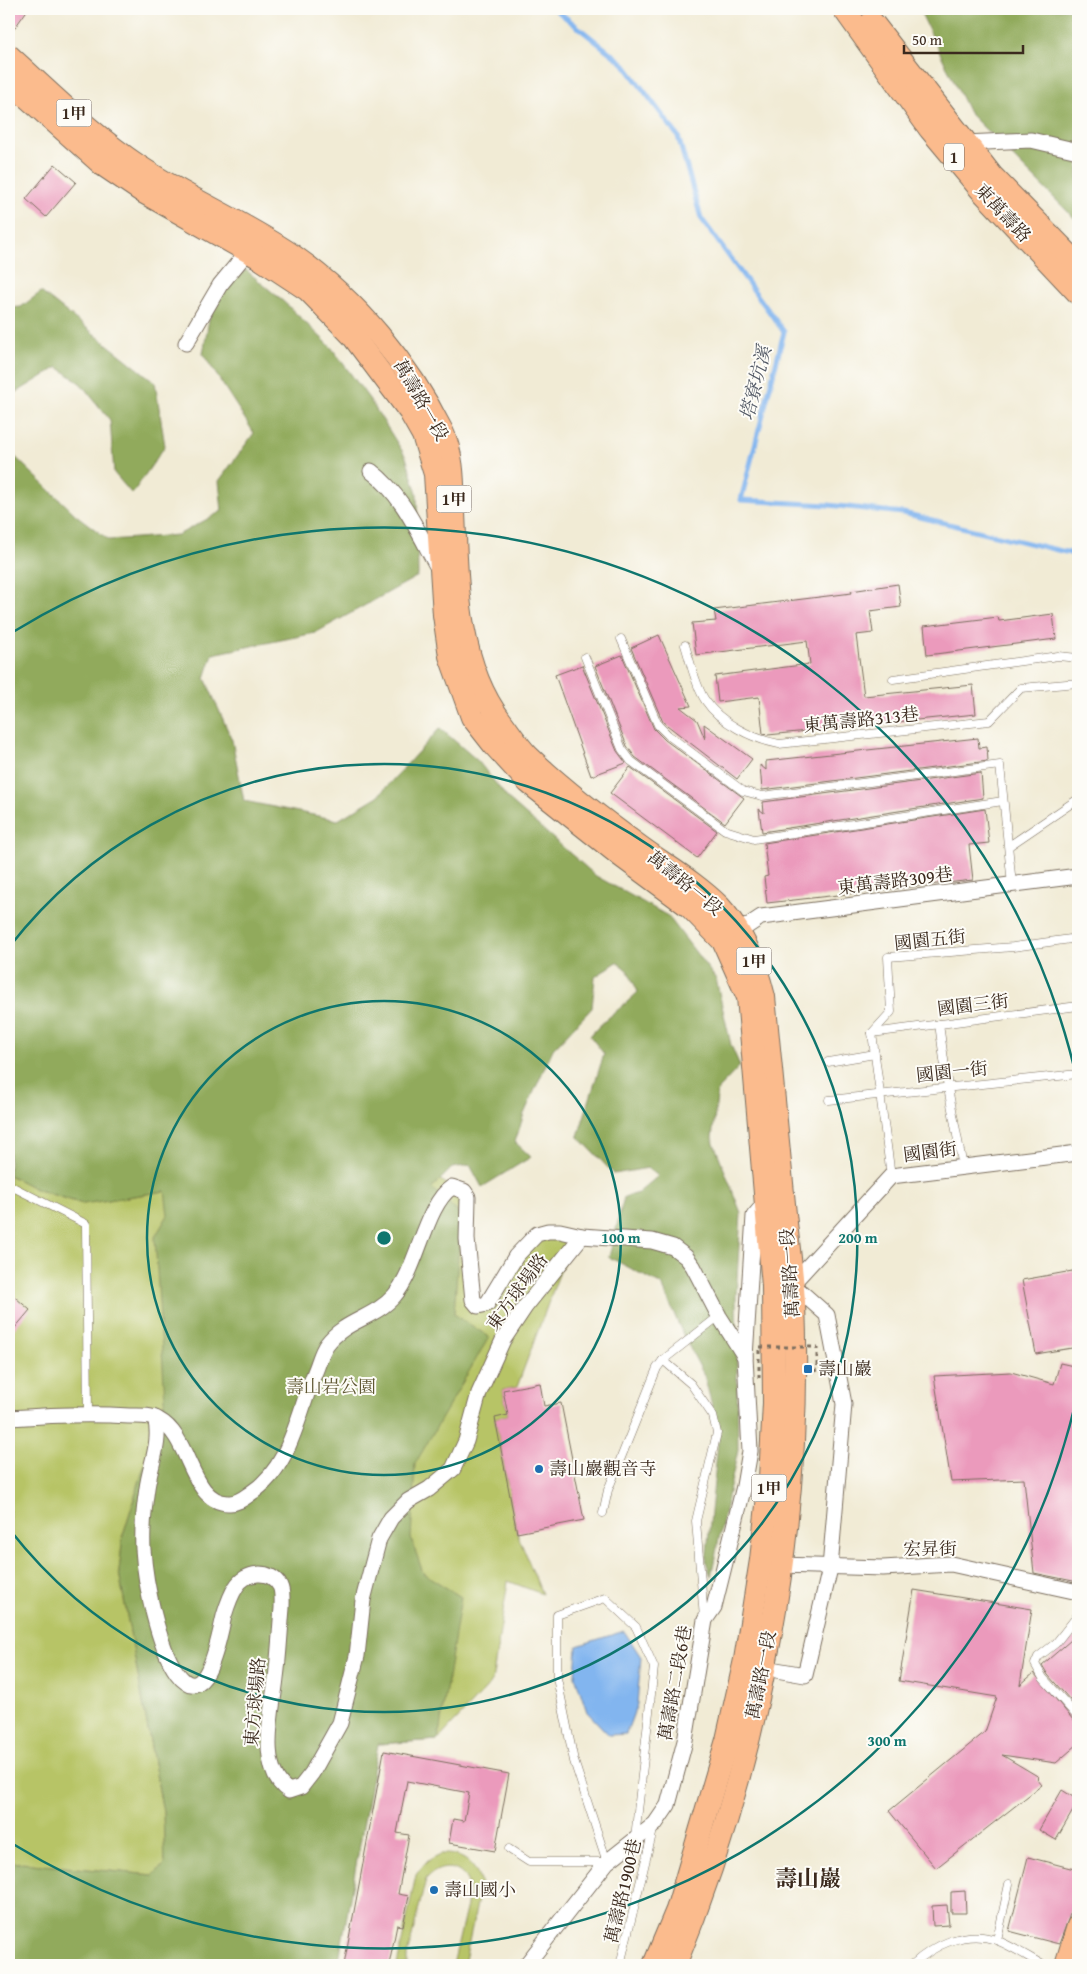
<svg xmlns="http://www.w3.org/2000/svg" width="1087" height="1974" font-family="'Gentium Book Plus','Noto Serif TC',serif">
<style>
.green{fill:#b7c466;stroke:#797742}
.forest{fill:#91aa5b;stroke:#666a3c}
.water{fill:#82b5ef;stroke:#5e7086}
.lines{fill:none;stroke-linecap:round;stroke-linejoin:round}
.stream{stroke:#82b5ef;stroke-width:5}
.building{fill:#eb9abc}
.service-casing{stroke:#7b6e5e;stroke-width:9}
.minor-casing{stroke:#7b6e5e;stroke-width:17}
.primary-casing{stroke:#7b6e5e;stroke-width:24}
.path{stroke:#7b6e5e;stroke-width:3;stroke-dasharray:4 4;stroke-linecap:butt}
.service{stroke:#fff;stroke-width:8}
.minor{stroke:#fff;stroke-width:15}
.primary{stroke:#fbbb8d;stroke-width:22}
.path-bridge{stroke:#7b6e5e;stroke-width:3;stroke-dasharray:4 4;stroke-linecap:butt}
.ring{fill:none;stroke:#0f766e;stroke-width:2.5}
.poi-dot{fill:#1f6fb2;stroke:#fdfcf7;stroke-width:2}
.labels{text-anchor:middle;stroke-width:4;stroke-linejoin:round;paint-order:stroke}
.shield{fill:#fdfcf7;stroke:#75695f;stroke-width:1}
.shield-label{font-size:16px;font-weight:bold;fill:#3b2a1e}
.street-label{font-size:18px;fill:#3b2a1e;stroke:#fdfcf7}
.poi-label{font-size:18px;fill:#3b2a1e;stroke:#fdfcf7;text-anchor:start}
.park-label{font-size:18px;fill:#605834;stroke:#fdfcf7}
.water-label{font-size:19px;font-style:italic;fill:#545b67;stroke:#fdfcf7}
.district-label{font-size:22px;font-weight:bold;fill:#3b2a1e;stroke:#fdfcf7}
.centre{fill:#0f766e;stroke:#fdfcf7;stroke-width:2.5}
.ring-label{font-size:15px;text-anchor:middle;font-weight:bold;fill:#0f766e;stroke:#fdfcf7;stroke-width:4;stroke-linejoin:round;paint-order:stroke}
</style>
<rect width="100%" height="100%" fill="#fdfcf7"/>
<filter id="ink" filterUnits="userSpaceOnUse"><feTurbulence type="fractalNoise" baseFrequency=".02" numOctaves="2"/><feDisplacementMap in="SourceGraphic" scale="10" xChannelSelector="R" yChannelSelector="G"/><feConvolveMatrix kernelMatrix="1 2 1 2 8 2 1 2 1" color-interpolation-filters="sRGB"/></filter>
<filter id="wash" filterUnits="userSpaceOnUse"><feTurbulence type="fractalNoise" baseFrequency=".0096" numOctaves="4" result="noise"/><feDisplacementMap in="SourceGraphic" scale="20" xChannelSelector="R" yChannelSelector="G"/><feGaussianBlur stdDeviation="1.12" result="paint"/><feColorMatrix in="noise" values="0 0 0 0 0 0 0 0 0 0 0 0 0 0 0 0 0 1.4 0 .05"/><feComposite in="paint" operator="in"/></filter>
<g filter="url(#wash)">
<rect width="100%" height="100%" fill="#f1ebd5"/>
<g class="green">
<polygon points="424,1170 452,1187 464,1191 478,1306 528,1242 574,1234 517,1387 503,1390 508,1415 495,1418 517,1533 542,1594 508,1581 492,1682 438,1740 378,1744 157,1426 123,1535 119,1572 163,1812 165,1864 153,1875 9,1862 9,1175 38,1190 83,1204 165,1191"/>
<path d="M441,1854c22,-1 35,10 40,31l-17,80h-11l17,-73c-2,-25 -28,-32 -44,-13l-19,77v9h-10l19,-90c7,-11 13,-16 25,-21z"/>
</g>
<g class="forest">
<polygon points="919,9 1078,9 1078,222 969,113"/>
<path d="M246,270l38,32 47,45 39,53 36,57 11,37 1,82 -103,57 -102,21 -8,24 27,62 12,61 94,19 40,-24 62,-68 38,33 31,39 87,76 72,40 48,63 15,66 9,21 -22,23 -6,49 29,75 -5,83 2,154 -27,126 -5,-14 13,-130 -15,-57 -20,-38 -22,-52 -53,-28 15,-60 14,-4 20,-17 -10,-8 -34,6 -36,-38 26,-82 -14,-18c14,-17 32,-28 48,-44l-10,-21 -11,-9 -22,15 -3,31 -39,41 -29,65 -9,28 16,15 -49,30 -12,-22 -18,3 -20,20 29,27 -7,99 35,23 -74,127 -4,74 12,35 38,24 -23,143 -60,4 -40,221h-329v-103l144,13 12,-11 -2,-52 -44,-240 4,-37 42,-136 -10,-162 13,-22 -3,-24 -82,13 -45,-14 -29,-15v-724l67,64 33,25 69,-5 44,-24 -3,-30 35,-48 -51,-79 6,-35 18,-36z"/>
<polygon points="41,292 155,382 165,446 132,494 114,473 110,420 81,384 58,367 9,397 9,308 21,307"/>
</g>
<polygon class="water" points="624,1631 641,1657 637,1704 626,1734 609,1735 587,1712 575,1676 577,1646"/>
<g class="lines">
<polyline class="stream" points="555,9 623,63 678,136 701,218 784,332 741,500 828,505 903,513 1078,555"/>
</g>
<g id="blocks">
<g class="building">
<polygon points="9,9 28,9 9,36"/>
<polygon points="55,164 76,182 46,217 26,199"/>
<polygon points="898,584 901,607 870,611 873,633 856,635 864,696 973,685 976,714 768,735 763,734 759,697 718,702 715,676 810,664 807,641 696,655 692,623 716,621 714,610 852,593 851,591"/>
<polygon points="1053,614 1056,639 927,655 924,626 998,617 999,621"/>
<polygon points="659,635 691,706 680,707 697,720 705,739 704,724 752,759 737,779 663,722 631,648"/>
<polygon points="622,655 654,729 665,740 744,798 725,823 635,757 627,746 595,666"/>
<polygon points="582,665 617,751 626,763 591,776 555,675"/>
<polygon points="978,738 979,748 987,747 988,761 762,790 760,765 766,770 766,761"/>
<polygon points="630,767 717,831 697,858 610,793"/>
<polygon points="981,773 983,798 762,832 759,809 764,813 763,802"/>
<polygon points="985,809 989,843 969,845 973,880 767,903 764,877 768,876 764,843"/>
<polygon points="1078,1270 1078,1347 1036,1354 1022,1280"/>
<polygon points="9,1292 30,1310 9,1335"/>
<polygon points="1060,1363 1078,1367 1078,1582 1034,1573 1024,1479 951,1482 934,1376 1011,1372 1054,1384"/>
<polygon points="540,1383 544,1406 561,1403 584,1520 517,1533 495,1418 508,1415 503,1390"/>
<polygon points="914,1590 1032,1609 1020,1685 1034,1673 1074,1721 1078,1723 1078,1744 1056,1763 1002,1755 1039,1777 1037,1779 1042,1785 936,1868 889,1811 985,1732 997,1697 899,1681"/>
<polygon points="1078,1634 1078,1709 1048,1675 1042,1665"/>
<polygon points="384,1751 509,1774 495,1851 449,1843 453,1819 464,1821 469,1793 407,1781 397,1833 409,1835 398,1894 409,1896 403,1926 397,1925 389,1965 344,1965"/>
<polygon points="1062,1790 1078,1800 1078,1802 1056,1840 1039,1830"/>
<polygon points="1028,1857 1078,1870 1078,1881 1069,1917 1059,1944 1009,1931"/>
<polygon points="965,1891 966,1913 951,1913 951,1892"/>
<polygon points="947,1905 949,1925 933,1926 932,1906"/>
</g>
</g>
</g>
<g filter="url(#ink)">
<use href="#blocks" fill-opacity="0" stroke="#7b6e5e" stroke-width="1"/>
<g class="lines">
<g class="service-casing">
<g id="service">
<polyline points="621,639 658,725 668,735 743,791 762,796 1000,765 1012,885"/>
<path d="M685,645c5,16 11,42 20,55 15,23 48,39 74,44l210,-23 32,-33 57,-5"/>
<polyline points="585,657 622,749 631,761 725,830 754,839 1003,801"/>
<polyline points="893,679 1058,656 1078,658"/>
<polyline points="1009,846 1078,799"/>
<polyline points="939,1024 948,1088 963,1167"/>
<polyline points="872,1033 1078,1006"/>
<polyline points="828,1062 875,1054"/>
<polyline points="829,1100 1078,1074"/>
<polyline points="891,1176 872,1033 891,1012 888,957 1013,947 1078,938"/>
<polyline points="9,1185 86,1224 88,1413"/>
<polyline points="663,1360 691,1384 713,1416 717,1433 696,1521 704,1618"/>
<polyline points="603,1513 608,1490 657,1368 663,1360 719,1316"/>
<polyline points="1078,1615 1056,1643 1038,1657 1035,1664 1043,1678 1078,1717"/>
<polyline points="509,1849 529,1862 607,1862 574,1761 557,1678 557,1615 605,1598 636,1627 654,1667 635,1838"/>
<polyline points="997,1940 1009,1884"/>
<polyline points="620,1965 654,1826"/>
<path d="M912,1965c22,-20 53,-36 84,-25 16,6 32,17 47,25"/>
</g>
</g>
<g class="minor-casing">
<g id="minor">
<polyline points="965,143 1031,140 1078,151"/>
<polyline points="186,343 220,285 248,251"/>
<path d="M371,471c32,24 48,63 67,97"/>
<polyline points="731,937 761,917 1078,876"/>
<polyline points="789,1285 792,1284 891,1176 1078,1153"/>
<path d="M9,1418c40,-3 80,-5 120,-2 10,0 22,-1 30,4 32,17 31,82 69,83 9,1 16,-5 23,-10 40,-26 47,-80 64,-121 4,-9 6,-20 12,-28 18,-24 48,-26 67,-48 24,-27 31,-91 58,-109l12,4 4,6 -1,42 6,61 5,6 9,-2 29,-48 21,-22 11,-3h12l22,5 70,5 21,6 13,10 7,9 26,50 26,41"/>
<path d="M155,1418c7,23 -5,47 -8,70 -3,20 -5,41 -4,61 2,33 15,98 34,124 30,41 43,-41 47,-57 3,-10 6,-20 12,-29 9,-15 34,-19 44,-1 3,6 2,15 2,22 -2,23 -3,47 -6,70 -3,31 -20,92 13,113l12,-4 11,-14 28,-50 17,-67 6,-56 16,-61 12,-21 17,-17 21,-12 24,-20 13,-28 13,-48 24,-53 22,-33 57,-71"/>
<polyline points="780,1565 883,1568 951,1564 1078,1592"/>
<polyline points="765,1668 805,1675 830,1568 844,1404 827,1315 792,1284"/>
<polyline points="526,1965 607,1862 655,1824 668,1805 685,1741 705,1620 714,1607 744,1486 750,1451 745,1357 754,1216 766,1202 770,1202"/>
</g>
</g>
<g class="primary-casing">
<g id="primary">
<polyline points="844,9 930,129 982,191 1078,293"/>
<polyline points="872,22 992,176 1078,264"/>
<path d="M9,56c42,38 84,80 131,111 50,33 106,56 155,90 62,44 113,106 147,174 12,25 11,54 12,81 3,70 3,151 47,209 9,12 17,25 27,35 35,34 75,64 115,93 25,18 54,35 76,57 24,26 37,57 45,91 7,69 13,138 20,207 3,32 8,65 10,98 9,224 -34,456 -119,663"/>
<polyline points="9,81 103,165 143,192 258,257 308,290 352,335 410,412 423,435 435,474 444,615 450,656 472,717 494,745 528,782 621,856 690,907 723,941 748,997 773,1286 774,1403 770,1478 761,1560 745,1660 727,1740 677,1910 654,1965"/>
<polyline points="1066,1965 1078,1926"/>
</g>
</g>
<polyline class="path" points="813,1371 817,1370 817,1348"/>
<use href="#service" class="service"/>
<use href="#minor" class="minor"/>
<use href="#primary" class="primary"/>
<polyline class="path-bridge" points="759,1378 759,1347 817,1347"/>
</g>
</g>
<g class="ring">
<circle cx="384" cy="1238" r="237"/>
<path d="M10 946A474 474 0 1 1 10 1530"/>
<path d="M1078 1392A711 711 0 0 1 13 1844M13 632A711 711 0 0 1 1078 1084"/>
</g>
<g class="poi-dot">
<rect x="803" y="1364" width="10" height="10" rx="2.5"/>
<circle cx="539" cy="1469" r="5"/>
<circle cx="434" cy="1890" r="5"/>
</g>
<g class="labels">
<g class="shield">
<rect x="56.5" y="99.5" width="35" height="27" rx="4"/>
<rect x="944" y="143.5" width="20" height="27" rx="4"/>
<rect x="436.5" y="485.5" width="35" height="27" rx="4"/>
<rect x="736.5" y="947.5" width="35" height="27" rx="4"/>
<rect x="751.5" y="1474.5" width="35" height="27" rx="4"/>
</g>
<g class="shield-label">
<text x="74" y="119">1甲</text>
<text x="954" y="163">1</text>
<text x="454" y="505">1甲</text>
<text x="754" y="967">1甲</text>
<text x="769" y="1494">1甲</text>
</g>
<g class="street-label">
<text transform="translate(1003 213) rotate(47)" y="6">東萬壽路</text>
<text transform="translate(421 400) rotate(60)" y="6">萬壽路一段</text>
<text transform="translate(861 720) rotate(-6)" y="6">東萬壽路313巷</text>
<text transform="translate(895 881) rotate(-7)" y="6">東萬壽路309巷</text>
<text transform="translate(685 883) rotate(39)" y="6">萬壽路一段</text>
<text transform="translate(930 940) rotate(-6)" y="6">國園五街</text>
<text transform="translate(973 1005) rotate(-7)" y="6">國園三街</text>
<text transform="translate(952 1072) rotate(-6)" y="6">國園一街</text>
<text transform="translate(930 1152) rotate(-7)" y="6">國園街</text>
<text transform="translate(790 1273) rotate(-94)" y="6">萬壽路一段</text>
<text transform="translate(517 1292) rotate(-54)" y="6">東方球場路</text>
<text x="930" y="1555">宏昇街</text>
<text transform="translate(761 1675) rotate(-79)" y="6">萬壽路一段</text>
<text transform="translate(675 1683) rotate(-80)" y="6">萬壽路二段6巷</text>
<text transform="translate(255 1702) rotate(-85)" y="6">東方球場路</text>
<text transform="translate(623 1891) rotate(-77)" y="6">萬壽路1900巷</text>
</g>
<g class="poi-label">
<text x="818" y="1375">壽山巖</text>
<text x="549" y="1475">壽山巖觀音寺</text>
<text x="444" y="1896">壽山國小</text>
</g>
<g class="park-label">
<text x="331" y="1393">壽山岩公園</text>
</g>
<g class="water-label">
<text transform="translate(755 383) rotate(-76)" y="7">塔寮坑溪</text>
</g>
<g class="district-label">
<text x="808" y="1886">壽山巖</text>
</g>
</g>
<circle cx="384" cy="1238" r="8" class="centre"/>
<g class="ring-label">
<text x="621" y="1243">100 m</text>
<text x="858" y="1243">200 m</text>
<text x="887" y="1746">300 m</text>
</g>
<rect width="1087" height="1974" fill="none" stroke="#fdfcf7" stroke-width="30"/>
<path d="M904 45v8h119v-8" fill="none" stroke="#3b2a1e" stroke-width="2.5"/>
<text x="912" y="45" font-size="15" fill="#3b2a1e" stroke="#fdfcf7" stroke-width="4" paint-order="stroke">50 m</text>
</svg>
